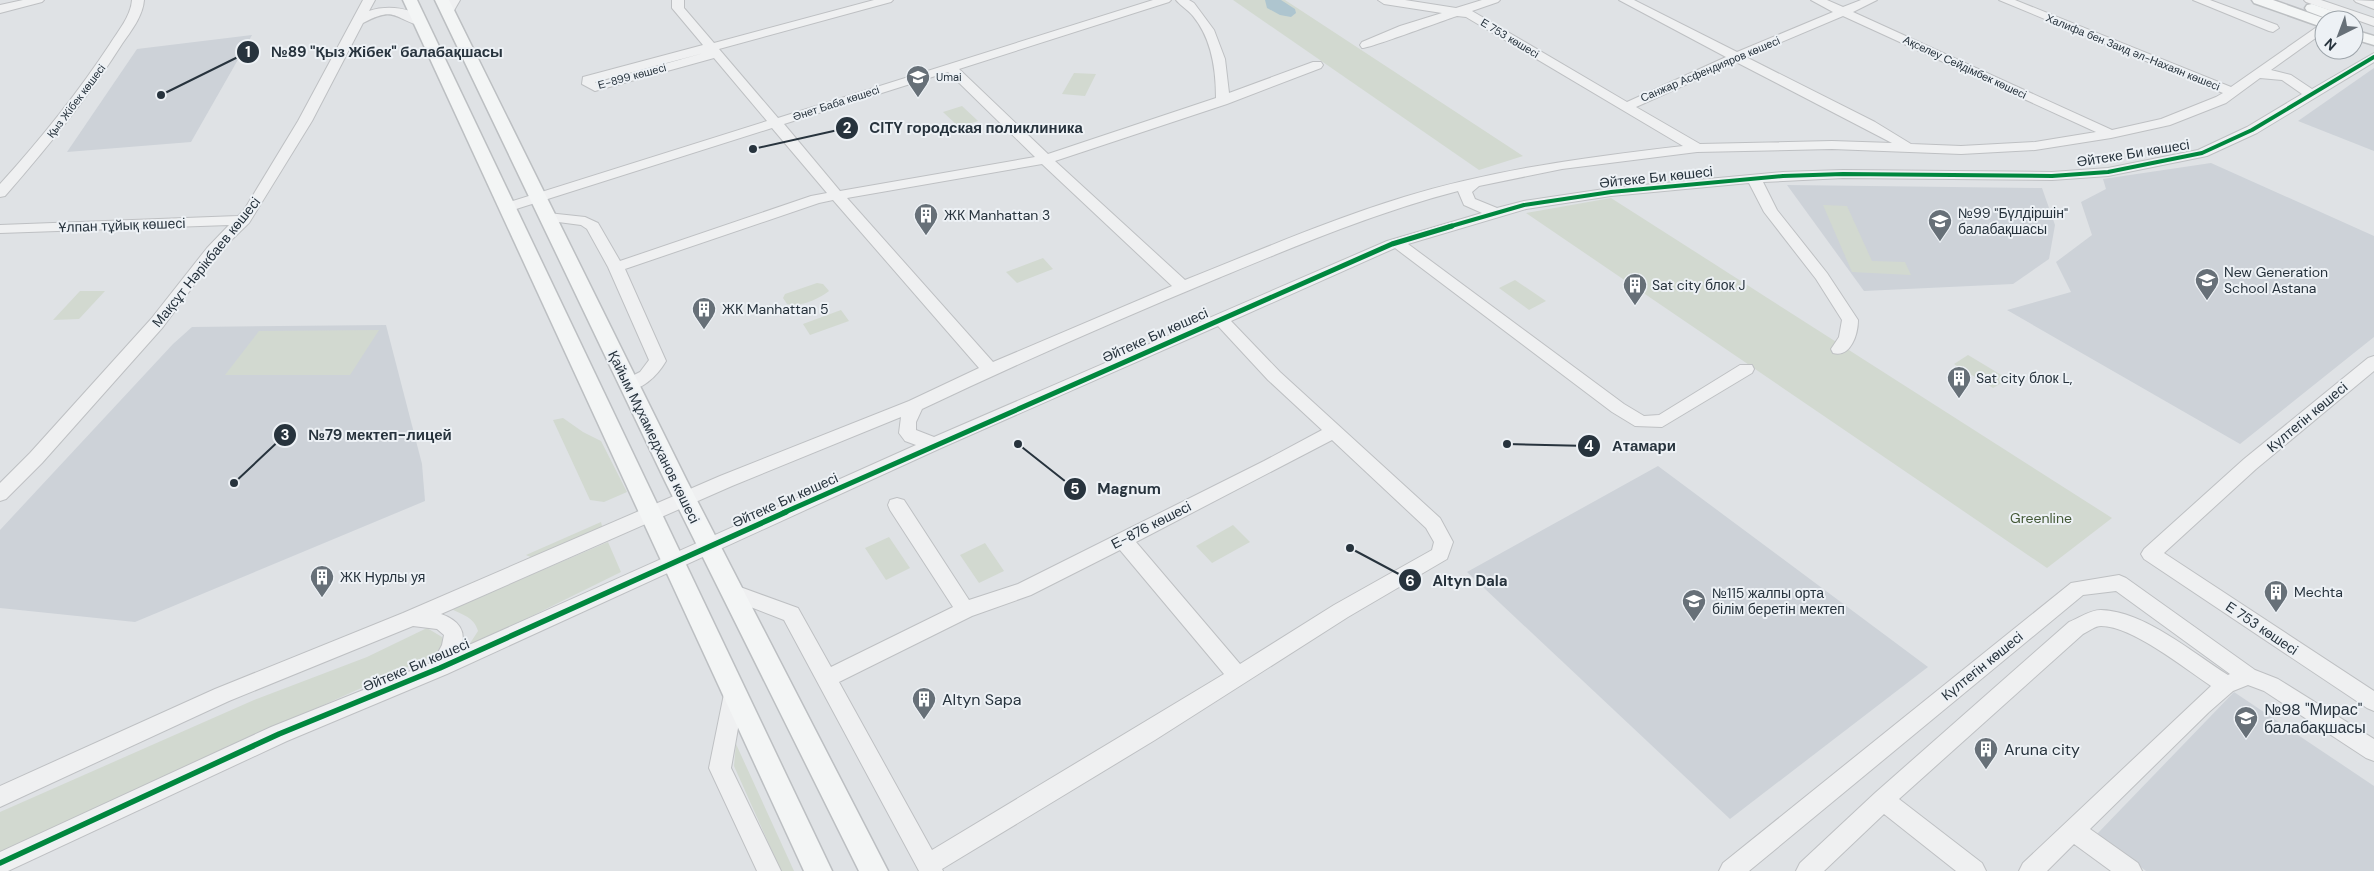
<svg xmlns="http://www.w3.org/2000/svg" width="2374" height="871" font-family="'DM Sans',sans-serif">
<style>
.built{fill:#cdd2d8}
.green{fill:#d2d9d0}
.water{fill:#aec5cf}
.lines{fill:none;stroke-linecap:round;stroke-linejoin:round}
.minor-casing{stroke:#bec0c3;stroke-width:2}
.major-casing{stroke:#bcbfc2;stroke-width:3}
.minor{fill:#eff0f1;fill-rule:evenodd}
.major{fill:#f3f5f5;fill-rule:evenodd}
.cycleway-far2-casing{stroke:#edf1f5;stroke-width:6}
.cycleway-far1-casing{stroke:#edf1f5;stroke-width:8}
.cycleway-casing{stroke:#edf1f5;stroke-width:9}
.cycleway-far2{stroke:#00873e;stroke-width:4}
.cycleway-far1{stroke:#00873e;stroke-width:5}
.cycleway{stroke:#00873e;stroke-width:5.5}
.labels{text-anchor:middle;stroke-width:4;stroke-linejoin:round;paint-order:stroke}
.far-street-label{font-size:11px;fill:#27333d;stroke:#edf1f5}
.far-poi-label{font-size:11px;fill:#27333d;stroke:#edf1f5;text-anchor:start}
.street-label{font-size:14px;fill:#27333d;stroke:#edf1f5}
.poi-label{font-size:14px;fill:#27333d;stroke:#edf1f5;text-anchor:start}
.park-label{font-size:14px;fill:#425835;stroke:#edf1f5}
.near-poi-label{font-size:16px;fill:#27333d;stroke:#edf1f5;text-anchor:start}
.leader{fill:none;stroke:#27333d;stroke-width:2}
.callout-dot{fill:#27333d;stroke:#edf1f5;stroke-width:2}
.mark-label{font-size:15px;text-anchor:middle;font-weight:bold;fill:#fff}
.callout-label{font-size:15px;text-anchor:middle;font-weight:bold;fill:#27333d;stroke:#edf1f5;stroke-width:4;stroke-linejoin:round;paint-order:stroke}
</style>
<rect width="100%" height="100%" fill="#dfe2e5"/>
<g class="built">
<polygon points="252,35 191,142 67,152 137,49"/>
<polygon points="2374,68 2374,151 2298,121"/>
<polygon points="2211,163 2374,236 2374,337 2240,444 2007,310 2071,292 2056,262 2092,235 2081,202 2106,189 2103,179"/>
<polygon points="1787,185 2042,188 2055,225 2049,259 2013,284 1864,291"/>
<polygon points="386,325 422,464 425,501 135,622 0,608 0,530 173,344 192,327"/>
<polygon points="1658,466 1928,667 1730,819 1467,572"/>
<polygon points="2234,692 2374,786 2374,871 2146,871 2097,834"/>
</g>
<g class="green">
<polygon points="1233,0 1285,0 1523,156 1479,170"/>
<polygon points="1074,73 1096,74 1085,96 1062,94"/>
<polygon points="962,106 978,121 959,127 943,112"/>
<polygon points="1611,198 2112,518 2047,568 1526,213"/>
<polygon points="1823,205 1847,206 1872,261 1905,262 1911,275 1852,272"/>
<polygon points="1043,258 1053,269 1017,283 1006,272"/>
<polygon points="1515,280 1546,301 1529,310 1499,288"/>
<path d="M817,283l6,1 6,7c-10,8 -30,17 -42,13l-4,-6 2,-4z"/>
<polygon points="80,291 105,291 79,319 53,320"/>
<polygon points="841,310 849,321 810,335 803,324"/>
<polygon points="379,330 350,375 225,375 259,331"/>
<polygon points="1968,355 2008,379 1993,388 1954,364"/>
<polygon points="563,418 583,432 601,441 627,492 604,502 590,500 553,420"/>
<polygon points="601,522 603,530 535,559 526,555"/>
<polygon points="1233,525 1250,542 1212,563 1196,546"/>
<polygon points="889,537 910,568 886,580 865,548"/>
<path d="M608,542l13,30 -154,76 11,-17c-4,-14 -15,-16 -27,-22z"/>
<polygon points="985,543 1004,571 979,583 960,555"/>
<polygon points="427,628 442,637 443,646 435,655 261,733 0,855 0,812 254,700 367,657"/>
<polygon points="736,744 794,871 781,871 734,766"/>
</g>
<polygon class="water" points="1265,0 1281,0 1295,9 1296,13 1291,17 1280,15 1267,8"/>
<g class="lines">
<g class="minor-casing">
<g id="minor">
<polygon points="23,0 44,0 42,2 0,13 0,5"/>
<path d="M132,0h12c-1,16 -13,31 -22,44 -34,54 -75,104 -117,152l-5,1v-13c40,-44 77,-90 110,-140 8,-13 21,-28 22,-44z"/>
<path d="M363,0h12l-6,11c18,-6 44,-4 58,11l-6,4c-29,-8 -25,-20 -58,-3l-51,98 -63,102 -32,31 -54,73 -121,136 -36,36 -6,2v-18l30,-30 121,-134 56,-71 22,-23 -229,8v-8l238,-9 6,-6 54,-89z"/>
<polygon points="448,0 460,0 452,14 448,15 442,11"/>
<path d="M672,0h12v8l30,35 160,-43h19l-2,2 -172,47 59,69 375,-118h18l-2,2 -210,67 89,85 168,-56c0,-28 -4,-59 -23,-82 -5,-6 -12,-10 -17,-16h13l5,3 20,27 11,29 4,34 84,-31h8l2,3 -2,3 -94,36 -172,57 130,119c73,-29 144,-60 219,-83 91,-28 185,-40 279,-51l-217,-129 -9,-1c-13,4 -89,33 -95,32l-2,-3 2,-3 38,-16 42,-13 -58,-9 -6,-4h27l51,8 26,-8h18l-2,2 -26,9 155,91 99,-45 -107,-57h15l103,52 96,-40 -22,-12h16l16,7 18,-7h16l-24,12 259,118 49,-11 55,-22 7,-4 -224,-93h16l216,87 93,-65v10l-53,38 20,5 21,14 62,-36v9l-117,71 -50,23 -99,20 -56,4 -209,-2 -80,4 14,28 50,63 31,47c0,14 -7,38 -25,33l-2,-4 8,-12 3,-17 -26,-41 -52,-67 -15,-29 -138,13 -85,13 -118,35 216,160 20,12 15,-1 81,-50h12l2,4 -2,4 -90,54 -27,-1 -23,-14 -217,-164 -164,73 49,51 160,146 13,24 -6,17 -99,58 -193,123 -213,129 1,2h-24l-135,-251 -59,-23 -3,-5 3,-5 7,-3 66,24 33,59 122,-60 -63,-97 -2,-5 2,-5 7,-2 7,2 65,100 49,-16 246,-123 58,-31 -54,-50 -50,-54 -277,122 -494,226 -160,67 -279,130h-8v-19l271,-125 162,-65 9,-17 2,-10 -7,-6 -24,-3 -184,75 -229,106v-21l215,-97 188,-76 317,-137 189,-75 70,-33 -146,-168 -14,3 -194,66 41,92c-8,14 -26,33 -44,28l-2,-4 2,-4 18,-9 9,-12 -41,-93 -21,-38 -6,-4 -38,-5 -2,-3 2,-3 5,-1 37,4 13,6 22,38 191,-65 16,-3 -55,-65 -259,82h-10l-2,-3 2,-3 264,-83 -53,-63 -119,33 -13,-7 1,-7 120,-32 -31,-37zM1843,16l253,116 -61,10 -74,4 -50,-2 -36,-22 -129,-65zM704,53l-108,30 -1,-1zM1736,62l156,81 -60,-2 -132,3 -64,-37zM948,72l87,85 -195,34 -56,-67zM2260,78l22,2 20,14 -55,33 -49,23 -90,18 -56,4 -209,-2 -60,2 -172,16 -87,13 -27,7 -22,-9 -3,-7 7,-6 83,-17 135,-17 135,-3 129,5 74,-4 76,-12 59,-13 56,-22zM1042,164l130,122 -179,76 -146,-164zM1458,191l6,14 18,8 -95,28 -453,196 -18,-7v-8l6,-13c97,-46 195,-89 294,-130 80,-33 158,-66 242,-88zM901,417l-2,16 6,8 11,4 -456,204c8,-18 -2,-29 -19,-35l291,-128zM1332,440l94,88 8,14 -2,8 -98,55 -94,59 -104,-122zM1120,550l104,124 -292,176 -93,-168 133,-66 59,-21z"/>
<polygon points="2193,0 2210,0 2277,25 2279,28 2273,32 2269,31"/>
<polygon points="2304,0 2321,0 2374,18 2374,26 2306,2"/>
<polygon points="2354,0 2374,1 2374,9 2356,2"/>
<polygon points="2374,356 2374,371 2256,469 2164,553 2374,691 2374,711 2367,708 2144,559 2141,554 2144,549 2244,459 2368,358"/>
<path d="M2119,575l7,3 129,92 23,9 96,60v22l-8,-3 -102,-67 -16,-6 -15,6 -24,21 -119,117 48,34 4,8h-31l-37,-27 -27,27h-28l4,-8 188,-177c-27,-18 -79,-60 -110,-60 -6,0 -12,5 -18,8l-184,165 83,64 4,8h-30l-72,-57 -60,57h-28l4,-8 75,-70 194,-171c10,-4 21,-12 32,-12 43,1 92,43 127,65l2,-1 -114,-83 -33,4 -334,276h-30l4,-8 348,-280z"/>
<polygon points="734,685 741,688 744,694 731,768 781,871 757,871 709,768 724,694 727,688"/>
</g>
</g>
<g class="major-casing">
<g id="major">
<polygon points="403,0 417,0 832,871 804,871"/>
<polygon points="435,0 449,0 687,481 888,871 859,871 665,481"/>
<polygon points="2252,0 2273,0 2329,20 2324,20 2324,27 2319,26 2254,3"/>
<polygon points="2312,4 2349,17 2351,20 2331,20 2307,11 2305,8 2307,5"/>
<polygon points="2354,30 2374,36 2374,45 2354,39"/>
</g>
</g>
<use href="#minor" class="minor"/>
<use href="#major" class="major"/>
<g class="cycleway-far2-casing">
<polyline id="cycleway-far2" points="1448,227 1524,205 1611,192 1783,176 1843,174 2052,176 2108,172 2202,153 2252,130 2374,57"/>
</g>
<g class="cycleway-far1-casing">
<polyline id="cycleway-far1" points="783,513 1392,244 1452,226"/>
</g>
<g class="cycleway-casing">
<polyline id="cycleway" points="0,863 279,734 440,668 786,512"/>
</g>
<use href="#cycleway-far2" class="cycleway-far2"/>
<use href="#cycleway-far1" class="cycleway-far1"/>
<use href="#cycleway" class="cycleway"/>
</g>
<defs>
<g id="school-pin" transform="scale(1.25)"><path d="M0 17L-7.5 6A9.5 9.5 0 1 1 7.5 6Z" fill="#677078" stroke="#edf1f5"/><path d="M0-5L7-2L0 1L-7-2ZM-4 1L0 2.5L4 1V4Q0 6-4 4Z" fill="#fff"/></g>
<g id="building-pin" transform="scale(1.25)"><path d="M0 17L-7.5 6A9.5 9.5 0 1 1 7.5 6Z" fill="#677078" stroke="#edf1f5"/><path d="M-4-6H4V6H1V3H-1V6H-4ZM-2.5-4.3h1.7v1.8h-1.7ZM.8-4.3h1.7v1.8H.8ZM-2.5-1h1.7V.8h-1.7ZM.8-1h1.7V.8H.8Z" fill="#fff"/></g>
</defs>
<g fill-rule="evenodd">
<use href="#school-pin" x="918" y="77"/>
<use href="#building-pin" x="926" y="215"/>
<use href="#school-pin" x="1940" y="221"/>
<use href="#school-pin" x="2207" y="280"/>
<use href="#building-pin" x="1635" y="285"/>
<use href="#building-pin" x="704" y="309"/>
<use href="#building-pin" x="1959" y="378"/>
<use href="#building-pin" x="322" y="577"/>
<use href="#building-pin" x="2276" y="592"/>
<use href="#school-pin" x="1694" y="601"/>
<use href="#building-pin" x="924" y="699"/>
<use href="#school-pin" x="2246" y="718"/>
<use href="#building-pin" x="1986" y="749"/>
</g>
<g class="labels">
<g class="far-street-label">
<text transform="translate(1510 38) rotate(31)" y="4">Е 753 көшесі</text>
<text transform="translate(2133 52) rotate(22)" y="4">Халифа бен Заид әл-Нахаян көшесі</text>
<text transform="translate(1965 67) rotate(25)" y="4">Ақселеу Сейдімбек көшесі</text>
<text transform="translate(1710 69) rotate(-23)" y="4">Санжар Асфендияров көшесі</text>
<text transform="translate(632 76) rotate(-15)" y="4">Е-899 көшесі</text>
<text transform="translate(76 101) rotate(-53)" y="4">Қыз Жібек көшесі</text>
<text transform="translate(836 103) rotate(-18)" y="4">Әнет Баба көшесі</text>
</g>
<g class="far-poi-label">
<text x="936" y="81">Umai</text>
</g>
<g class="street-label">
<text transform="translate(2133 153) rotate(-9)" y="5">Әйтеке Би көшесі</text>
<text transform="translate(1656 177) rotate(-6)" y="5">Әйтеке Би көшесі</text>
<text transform="translate(122 225) rotate(-2)" y="5">Ұлпан тұйық көшесі</text>
<text transform="translate(206 262) rotate(-51)" y="5">Мақсұт Нәрікбаев көшесі</text>
<text transform="translate(1155 335) rotate(-24)" y="5">Әйтеке Би көшесі</text>
<text transform="translate(2307 417) rotate(-40)" y="5">Күлтегін көшесі</text>
<text transform="translate(654 437) rotate(64)" y="5">Қайым Мұхамедханов көшесі</text>
<text transform="translate(785 500) rotate(-24)" y="5">Әйтеке Би көшесі</text>
<text transform="translate(1151 525) rotate(-27)" y="5">Е-876 көшесі</text>
<text transform="translate(2262 628) rotate(34)" y="5">Е 753 көшесі</text>
<text transform="translate(416 665) rotate(-23)" y="5">Әйтеке Би көшесі</text>
<text transform="translate(1982 666) rotate(-39)" y="5">Күлтегін көшесі</text>
</g>
<g class="poi-label">
<text x="1958" y="218">№99 "Бүлдіршін"<tspan x="1958" dy="16">балабақшасы</tspan></text>
<text x="944" y="220">ЖК Manhattan 3</text>
<text x="2224" y="277">New Generation<tspan x="2224" dy="16">School Astana</tspan></text>
<text x="1652" y="290">Sat city блок J</text>
<text x="722" y="314">ЖК Manhattan 5</text>
<text x="1976" y="383">Sat city блок L,</text>
<text x="340" y="582">ЖК Нурлы уя</text>
<text x="2294" y="597">Mechta</text>
<text x="1712" y="598">№115 жалпы орта<tspan x="1712" dy="16">білім беретін мектеп</tspan></text>
</g>
<g class="park-label">
<text x="2041" y="523">Greenline</text>
</g>
<g class="near-poi-label">
<text x="942" y="705">Altyn Sapa</text>
<text x="2264" y="715">№98 "Мирас"<tspan x="2264" dy="18">балабақшасы</tspan></text>
<text x="2004" y="755">Aruna city</text>
</g>
</g>
<path class="leader" d="M161 95L248 52M753 149L847 128M234 483L285 435M1507 444L1589 446M1018 444L1075 489M1350 548L1410 580"/>
<g class="callout-dot">
<circle cx="161" cy="95" r="5"/>
<circle cx="753" cy="149" r="5"/>
<circle cx="234" cy="483" r="5"/>
<circle cx="1507" cy="444" r="5"/>
<circle cx="1018" cy="444" r="5"/>
<circle cx="1350" cy="548" r="5"/>
<circle cx="248" cy="52" r="12"/>
<circle cx="847" cy="128" r="12"/>
<circle cx="285" cy="435" r="12"/>
<circle cx="1589" cy="446" r="12"/>
<circle cx="1075" cy="489" r="12"/>
<circle cx="1410" cy="580" r="12"/>
</g>
<g class="mark-label">
<text x="248" y="57">1</text>
<text x="847" y="133">2</text>
<text x="285" y="440">3</text>
<text x="1589" y="451">4</text>
<text x="1075" y="494">5</text>
<text x="1410" y="586">6</text>
</g>
<g class="callout-label">
<text x="387" y="57">№89 "Қыз Жібек" балабақшасы</text>
<text x="976" y="133">CITY городская поликлиника</text>
<text x="380" y="440">№79 мектеп-лицей</text>
<text x="1644" y="451">Атамари</text>
<text x="1129" y="494">Magnum</text>
<text x="1470" y="586">Altyn Dala</text>
</g>
<g transform="translate(2339 35) rotate(222)"><circle r="24" fill="#edf1f5" stroke="#9ea5ab"/>
<path d="M0-4L9 19L0 12L-9 19Z" fill="#677078"/>
<text y="-8" font-size="14" font-weight="bold" text-anchor="middle" fill="#27333d">N</text>
</g>
</svg>
